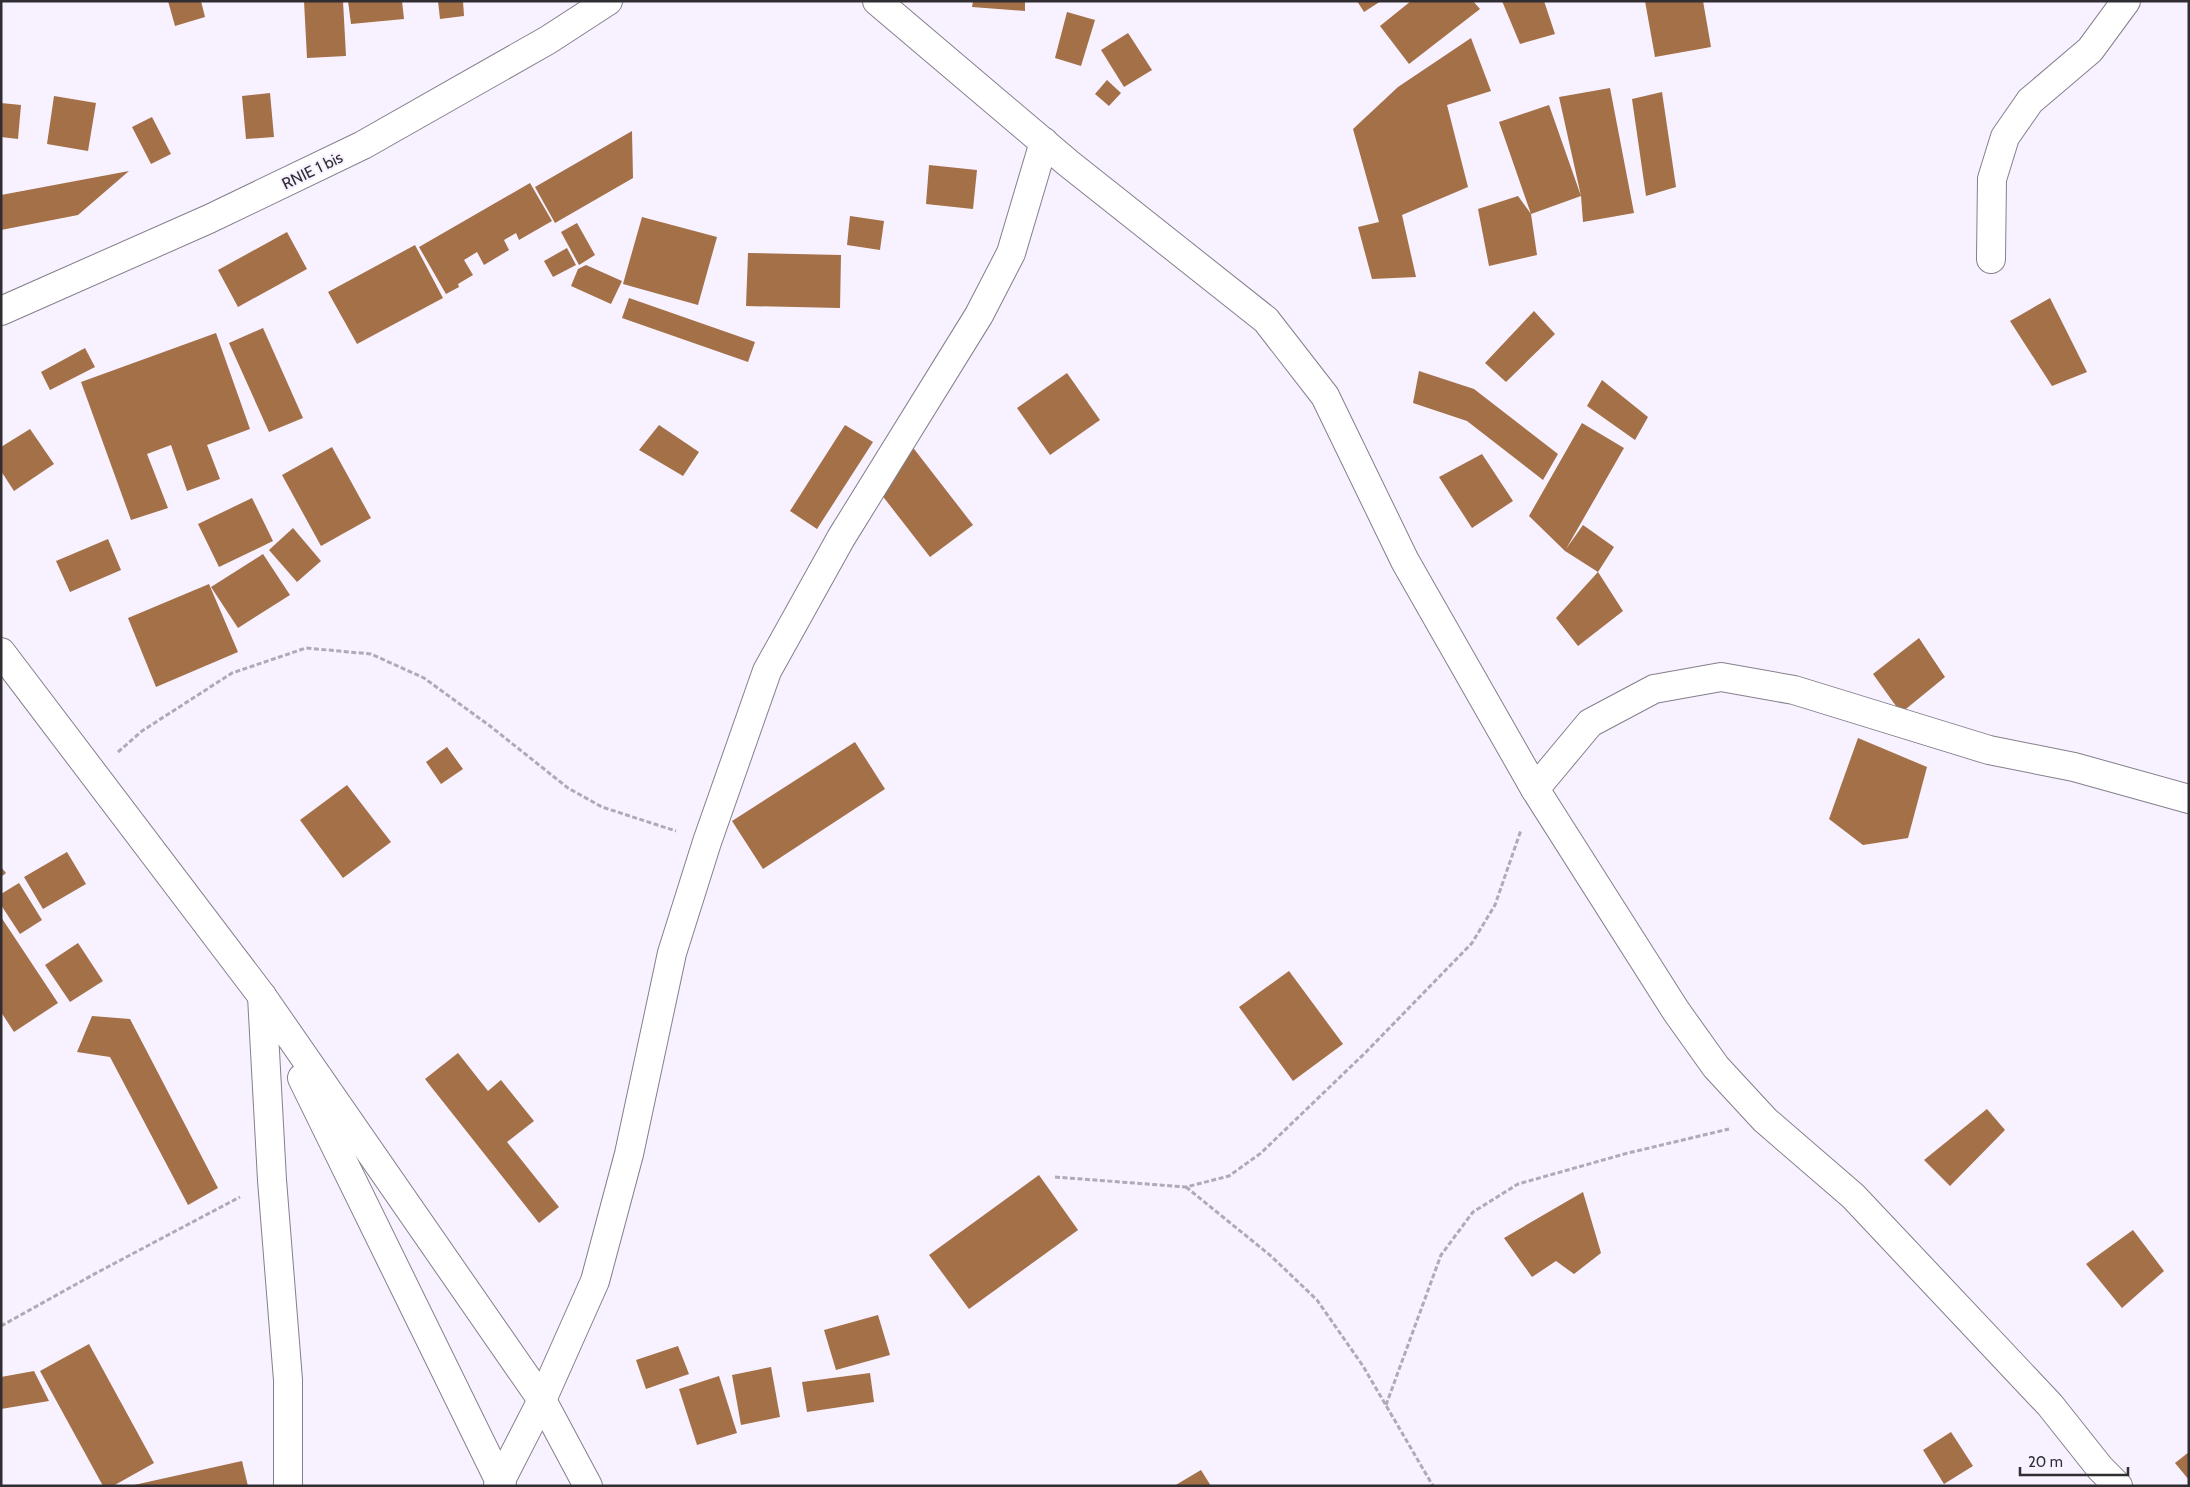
<svg xmlns="http://www.w3.org/2000/svg" width="2190" height="1487" font-family="Cabin,sans-serif">
<style>
.building{fill:#a37047}
.lines{fill:none;stroke-linecap:round;stroke-linejoin:round}
.minor-casing{stroke:#857f8b;stroke-width:30}
.secondary-casing{stroke:#857f8b;stroke-width:30}
.primary-casing{stroke:#857f8b;stroke-width:30}
.path{stroke:#afaab4;stroke-width:3;stroke-dasharray:5 2.5;stroke-linecap:butt}
.minor{stroke:#fff;stroke-width:28}
.secondary{stroke:#fff;stroke-width:28}
.primary{stroke:#fff;stroke-width:28}
.labels{text-anchor:middle;stroke-width:4;stroke-linejoin:round;paint-order:stroke}
.street-label{font-size:16px;fill:#302e33;stroke:#f8f1ff}
</style>
<rect width="100%" height="100%" fill="#f8f1ff"/>
<g class="building">
<polygon points="168,1 201,1 205,17 175,26"/>
<polygon points="304,1 343,1 346,56 307,58"/>
<polygon points="348,1 402,1 404,19 351,24"/>
<polygon points="438,1 463,1 464,16 440,19"/>
<polygon points="973,1 1025,1 1025,11 972,7"/>
<polygon points="1357,1 1381,1 1364,12"/>
<polygon points="1411,1 1473,1 1480,9 1409,64 1380,26"/>
<polygon points="1502,1 1544,1 1555,34 1520,44"/>
<polygon points="1645,1 1703,1 1711,47 1655,57"/>
<polygon points="1067,12 1095,20 1081,66 1055,58"/>
<polygon points="1128,33 1152,70 1124,87 1101,50"/>
<polygon points="1471,38 1491,91 1447,105 1468,187 1402,215 1416,277 1372,279 1358,227 1379,222 1353,129 1398,87"/>
<polygon points="1107,80 1121,93 1109,106 1095,94"/>
<polygon points="1610,88 1634,213 1583,222 1581,196 1531,214 1537,255 1489,266 1478,209 1518,196 1531,214 1499,122 1549,105 1581,196 1559,97"/>
<polygon points="1662,92 1676,187 1646,196 1632,99"/>
<polygon points="270,93 274,137 246,139 242,96"/>
<polygon points="54,96 96,103 88,151 47,144"/>
<polygon points="1,103 21,105 18,139 1,137"/>
<polygon points="152,117 171,154 151,164 132,127"/>
<polygon points="632,131 633,178 555,223 535,187"/>
<polygon points="929,165 977,170 973,209 926,204"/>
<polygon points="129,171 78,215 1,230 1,195"/>
<polygon points="530,183 552,221 519,240 516,233 504,240 509,250 484,265 477,252 464,260 473,275 458,284 459,287 446,294 419,247"/>
<polygon points="850,216 884,221 880,250 847,245"/>
<polygon points="642,217 717,237 698,305 623,284"/>
<polygon points="577,223 595,255 579,265 561,232"/>
<polygon points="287,232 307,269 238,307 218,270"/>
<polygon points="415,245 443,298 357,344 328,292"/>
<polygon points="567,248 576,265 553,277 544,261"/>
<polygon points="748,253 841,255 840,308 746,306"/>
<polygon points="586,265 622,281 611,304 571,286 578,269"/>
<polygon points="629,298 755,342 748,362 622,318"/>
<polygon points="2050,298 2087,372 2052,386 2010,321"/>
<polygon points="1534,311 1555,334 1506,382 1485,363"/>
<polygon points="263,328 303,418 269,432 229,343"/>
<polygon points="216,333 250,429 207,445 220,479 187,491 171,445 147,454 168,508 131,520 81,382"/>
<polygon points="85,348 95,367 50,390 41,372"/>
<polygon points="1419,371 1474,389 1558,454 1543,480 1467,421 1413,403"/>
<polygon points="1067,373 1100,420 1050,455 1017,408"/>
<polygon points="1602,380 1648,417 1635,440 1587,406"/>
<polygon points="1582,423 1624,448 1566,549 1583,525 1614,547 1598,572 1565,551 1529,516"/>
<polygon points="659,425 699,452 683,476 639,450"/>
<polygon points="845,425 873,442 817,529 790,511"/>
<polygon points="30,429 54,464 14,491 1,471 1,447"/>
<polygon points="911,445 973,525 930,557 881,494"/>
<polygon points="332,447 371,518 321,546 282,475"/>
<polygon points="1482,454 1513,501 1472,528 1439,477"/>
<polygon points="252,498 273,541 219,567 198,524"/>
<polygon points="293,528 321,561 297,582 269,550"/>
<polygon points="108,539 121,570 70,592 56,561"/>
<polygon points="263,554 290,595 238,628 211,587"/>
<polygon points="1598,572 1623,611 1578,646 1556,618"/>
<polygon points="209,584 238,652 156,687 128,618"/>
<polygon points="1919,638 1945,677 1901,713 1873,674"/>
<polygon points="1858,738 1927,767 1908,838 1863,845 1829,819"/>
<polygon points="855,742 885,789 763,869 732,821"/>
<polygon points="447,747 463,769 441,784 426,762"/>
<polygon points="347,785 391,842 343,878 300,820"/>
<polygon points="67,852 86,884 43,909 24,877"/>
<polygon points="1,867 6,873 1,877"/>
<polygon points="19,883 42,920 20,934 1,905 1,894"/>
<polygon points="1,917 58,1003 14,1032 1,1012"/>
<polygon points="78,943 103,981 70,1002 45,965"/>
<polygon points="1289,971 1343,1044 1293,1081 1239,1007"/>
<polygon points="92,1016 130,1019 218,1188 188,1205 110,1057 77,1052"/>
<polygon points="458,1053 488,1091 501,1080 534,1121 507,1142 559,1207 539,1223 425,1079"/>
<polygon points="1987,1109 2005,1130 1950,1186 1924,1160"/>
<polygon points="1039,1175 1078,1230 969,1309 929,1255"/>
<polygon points="1583,1192 1601,1253 1574,1274 1556,1261 1532,1277 1504,1238"/>
<polygon points="2133,1230 2164,1271 2122,1308 2086,1264"/>
<polygon points="878,1315 890,1355 836,1370 824,1330"/>
<polygon points="89,1344 154,1463 113,1486 103,1486 40,1371"/>
<polygon points="678,1346 689,1374 646,1389 636,1360"/>
<polygon points="771,1367 780,1417 741,1425 732,1375"/>
<polygon points="34,1371 49,1401 1,1409 1,1377"/>
<polygon points="870,1373 874,1402 807,1412 802,1382"/>
<polygon points="719,1376 737,1433 697,1445 679,1389"/>
<polygon points="1951,1432 1973,1466 1944,1484 1923,1450"/>
<polygon points="2189,1452 2189,1480 2175,1463"/>
<polygon points="242,1461 248,1486 134,1486 134,1485"/>
<polygon points="1201,1470 1211,1486 1174,1486"/>
</g>
<g class="lines">
<g class="minor-casing">
<g id="minor">
<polyline points="877,1 1068,163 1266,320 1325,396 1405,561 1535,789 1676,1011 1716,1067 1765,1120 1853,1196 2050,1405 2100,1468 2118,1486"/>
<polyline points="1991,259 1992,179 2005,137 2030,101 2090,50 2126,1"/>
<polyline points="1535,789 1590,723 1654,689 1721,677 1794,690 1989,750 2074,767 2189,799"/>
<polyline points="262,996 272,1180 288,1380 288,1486"/>
<polyline points="498,1486 542,1400 595,1281 629,1154 672,953 707,842 767,671 841,538 979,315 1011,253 1044,142"/>
</g>
</g>
<g class="secondary-casing">
<g id="secondary">
<polyline points="1,652 262,996 542,1400 588,1486"/>
<polyline points="302,1078 502,1486"/>
</g>
</g>
<g class="primary-casing">
<polyline id="primary" points="1,311 209,219 363,145 548,40 608,1"/>
</g>
<g class="path">
<polyline points="118,752 142,731 232,673 306,648 371,654 424,678 490,726 568,788 602,807 676,831"/>
<polyline points="1055,1177 1186,1187 1229,1176 1261,1153 1366,1052 1472,943 1495,905 1521,830"/>
<polyline points="1186,1187 1271,1256 1317,1300 1363,1366 1433,1486"/>
<polyline points="1,1326 98,1272 240,1197"/>
<polyline points="1386,1405 1441,1255 1473,1212 1518,1184 1628,1153 1729,1129"/>
</g>
<use href="#minor" class="minor"/>
<use href="#secondary" class="secondary"/>
<use href="#primary" class="primary"/>
</g>
<g class="labels">
<g class="street-label">
<text transform="translate(312 170) rotate(-26)" y="6">RNIE 1 bis</text>
</g>
</g>
<rect width="2190" height="1487" fill="none" stroke="#302e33" stroke-width="5"/>
<path d="M2020 1467v8h108v-8" fill="none" stroke="#302e33" stroke-width="2.5"/>
<text x="2028" y="1467" font-size="15" fill="#302e33" stroke="#f8f1ff" stroke-width="4" paint-order="stroke">20 m</text>
</svg>
